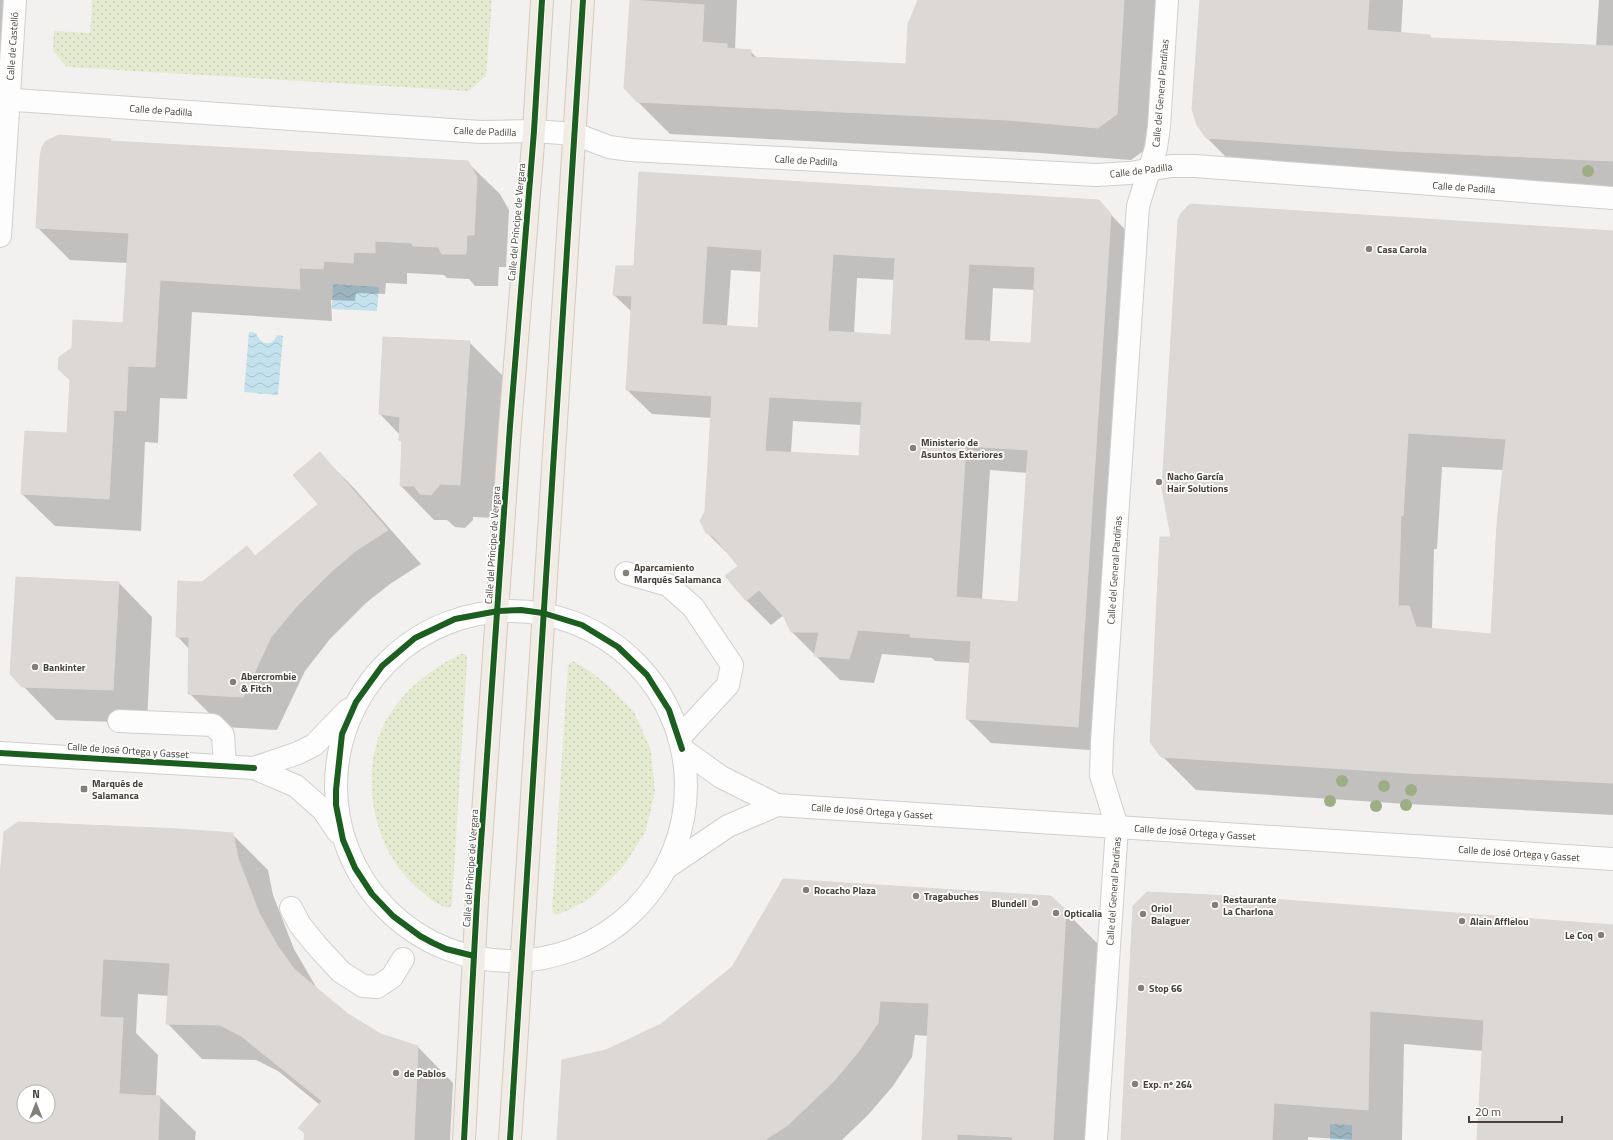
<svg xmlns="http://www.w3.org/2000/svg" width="1613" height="1140" font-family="'Titillium Web',sans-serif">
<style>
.garden{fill:url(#garden-dots)}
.water{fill:url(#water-waves)}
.shadow{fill:#0003;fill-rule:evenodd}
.building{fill:#dbd8d6;stroke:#dbd8d5;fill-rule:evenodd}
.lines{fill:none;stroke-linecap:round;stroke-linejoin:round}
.minor-casing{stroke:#d1cfcc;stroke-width:24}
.major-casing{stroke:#d4cabe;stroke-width:24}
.minor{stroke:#fdfdfd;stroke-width:22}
.major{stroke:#f1ede6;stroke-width:22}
.cycleway-casing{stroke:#fff;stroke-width:8}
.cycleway{stroke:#1b5e20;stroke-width:6}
.tree{fill:#9dae86}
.poi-dot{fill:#847f79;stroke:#fff;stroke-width:1.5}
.labels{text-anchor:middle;stroke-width:3.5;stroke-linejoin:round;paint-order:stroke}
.street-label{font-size:10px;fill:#49413a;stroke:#fff}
.poi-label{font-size:10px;font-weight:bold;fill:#49413a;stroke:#fff;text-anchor:start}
</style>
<defs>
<pattern id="garden-dots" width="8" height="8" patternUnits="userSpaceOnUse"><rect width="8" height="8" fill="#e4ebd1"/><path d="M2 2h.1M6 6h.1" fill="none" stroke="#c5cbb4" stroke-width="1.8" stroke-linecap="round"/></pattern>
<pattern id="water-waves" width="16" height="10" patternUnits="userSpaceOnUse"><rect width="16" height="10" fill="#c3e2ed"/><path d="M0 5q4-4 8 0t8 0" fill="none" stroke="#a9c3cc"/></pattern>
</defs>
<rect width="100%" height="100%" fill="#f3f1ef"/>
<g class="garden">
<polygon points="92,0 492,0 486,76 469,91 67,67 53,51 54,31 90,33"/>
<path d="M461,654h3l3,2v4l-15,244 -3,4c-14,-2 -32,-20 -42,-30 -37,-40 -48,-113 -19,-161 17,-28 44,-49 73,-63z"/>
<polygon points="573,661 591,672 605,683 634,712 651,750 655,792 645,833 622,868 592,897 573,908 556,915 552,911 568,665"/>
</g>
<g class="water">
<polygon points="333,284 379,287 377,311 332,309"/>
<path d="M249,332l7,1c4,11 16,15 21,2l6,1 -5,59 -34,-3z"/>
<polygon points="1330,1124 1352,1125 1352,1140 1330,1140"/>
</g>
<g class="shadow">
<polygon points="0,0 21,0 0,72"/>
<polygon points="633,0 737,0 735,50 750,51 757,58 907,65 919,0 1158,0 1149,147 1131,160 1040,153 670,134 637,101"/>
<polygon points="1201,0 1403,0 1401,34 1430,36 1432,39 1596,46 1599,0 1613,0 1613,190 1239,170 1206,137"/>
<polygon points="110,140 112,142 467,162 500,194 509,210 506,267 499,267 498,286 475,286 469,279 447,278 444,275 407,273 407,284 386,283 385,294 356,293 355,301 331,300 332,321 192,312 187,399 160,398 158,443 145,442 141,531 55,526 22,494 68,434 71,381 59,369 124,324 128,263 70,260 38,228"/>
<path d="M640,173l458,28 37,39 -32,511 -112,-8 -24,-24 4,-56 -36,-2 -3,-3 -50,-4 -8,29 -34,-3 -48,-48 -8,-17 -13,10 -25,-25 -6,-34 -33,-33 -1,-21 6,-94 -60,-4 -25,-24 5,-78 -18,-17 20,-28zM731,270l31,2 -4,57 -31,-2zM857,278l38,2 -3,56 -38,-2zM993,288l42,2 -3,54 -42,-2zM793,421l69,4 -2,32 -69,-4zM990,470l38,3 -9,130 -37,-3z"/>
<path d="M1613,232v583l-206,-11 -211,-14 -34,-34 11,-218zM1442,467l62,3 -12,165 -60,-6 2,-80h3z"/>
<polygon points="469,342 503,376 494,518 473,517 473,520 465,528 455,527 447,520 434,520 401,486 403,443 400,440 400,435 380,414"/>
<polygon points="320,454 353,487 421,564 390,584 366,603 330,639 305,671 277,730 223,727 189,693 190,650 177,636 203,583 247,547 256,557 319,504"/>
<polygon points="119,583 152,617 147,723 56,720 23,686"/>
<path d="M232,834l36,36 5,25 21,54 25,43 28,23 33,20 38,12 35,36 -3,57h-139l-12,-12 21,-23 -42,-34 -22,-11 -54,-1 -35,-36 2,-27 -31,-2 -2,39 22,22 -2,41 4,1 36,35 -1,8h-195v-252zM24,1092h24v24h-24z"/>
<polygon points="1134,906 1613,926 1613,1140 1478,1140 1483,1051 1404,1044 1402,1140 1354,1140 1308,1137 1308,1140 1121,1140"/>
<polygon points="1065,911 1100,946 1089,1140 923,1140 929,1036 915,1035 912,1057 893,1086 868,1115 842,1140 558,1140 606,1051"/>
</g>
<g class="building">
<polygon points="630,0 704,5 702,42 727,44 727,48 751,50 751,57 906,64 908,24 918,0 1124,0 1117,114 1098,128 1007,120 637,102 624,88"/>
<polygon points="1200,0 1369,0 1367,30 1430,35 1430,38 1613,46 1613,161 1396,151 1206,138 1197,125 1192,109"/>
<polygon points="59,135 111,139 110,141 468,161 477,177 474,235 467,235 466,254 442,254 438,247 413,246 411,243 375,241 375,253 354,252 353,263 324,261 323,269 299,268 300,289 160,280 155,367 128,366 126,411 114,410 109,499 21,494 25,431 67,433 70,380 58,369 59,357 72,348 73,320 123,323 129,233 36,228 40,157 42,147 46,141"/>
<path d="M639,172l460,28 12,14 -33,513 -112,-8 5,-78 -61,-4v-3l-52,-4 -9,29 -35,-3 5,-24h-28l-7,-15 -25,-27 -13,11 -21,-25 13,-10 -24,-29 -8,-4 -6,-12 5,-10 7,-115 -86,-6 6,-94 -19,-1 3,-29h18zM707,246l55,4 -4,78 -56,-4zM833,254l62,4 -4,77 -63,-4zM969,264l66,3 -4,76 -67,-3zM769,397l93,5 -3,54 -94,-5zM966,446l62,4 -10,152 -62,-5z"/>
<path d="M1190,204l423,27v552l-205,-10 -247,-16 -11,-15 10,-205h11l-9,-49 16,-268 3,-7zM1408,433l98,6 -9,85 -6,110 -75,-7 -7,-21h-11l3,-91 2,1z"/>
<polygon points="383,337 470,341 460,485 439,484 439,486 431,495 420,494 414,486 400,486 402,441 399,441 400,417 379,414"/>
<polygon points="320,452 388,530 357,550 333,570 297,606 271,637 243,697 188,694 189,637 176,637 178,581 202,582 247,546 255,556 318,504 293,475"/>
<polygon points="16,577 119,582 113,690 22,687 10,674"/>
<path d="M18,822l161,7 54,4 5,25 21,55 18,32 17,24 54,45 33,20 37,12 -4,94h-110l1,-7 -7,-5 24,-27 -81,-65 -21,-11 -54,-1 4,-61 -67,-4 -3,58 23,1 -4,76 41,2 -2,44h-158v-264l4,-44zM24,1092h24v24h-24z"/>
<polygon points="783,879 1051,896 1066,910 1053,1140 1012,1140 1013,1137 957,1134 957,1140 922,1140 929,1003 880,1001 878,1023 859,1051 834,1081 788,1125 765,1140 557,1140 562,1060 606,1050 661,1024 732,967"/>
<polygon points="1147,892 1232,896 1613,925 1613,1140 1477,1140 1484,1020 1370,1011 1368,1110 1274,1103 1272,1140 1121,1140 1133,906"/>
</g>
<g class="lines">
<g class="minor-casing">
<g id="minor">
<polyline points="0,99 481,132 534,131 575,134 609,147 631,150 1096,175 1130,173 1171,166 1195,166 1613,198"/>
<polyline points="0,236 15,0"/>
<polyline points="626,573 668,585 693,607 732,665 728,685 679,738"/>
<circle cx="511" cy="786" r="175"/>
<polyline points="119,721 213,725 223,735 225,766"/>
<polyline points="682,749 721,777 777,805 1613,859"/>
<polyline points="0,753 254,768 296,786 323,810 338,832"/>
<polyline points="254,768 298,753 314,745 348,710"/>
<polyline points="666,868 728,826 777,805"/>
<polyline points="291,908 300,925 317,946 341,972 363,986 377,987 392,977 403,959"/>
<polyline points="1096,1140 1117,827 1101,775 1102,742 1138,206 1156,148 1159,126 1167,0"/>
</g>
</g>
<g class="major-casing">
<g id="major">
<polyline points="464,1140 477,900 510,426 534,131 542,0"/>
<polyline points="510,1140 583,0"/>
</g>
</g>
<use href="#minor" class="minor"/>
<use href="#major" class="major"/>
<g class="cycleway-casing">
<g id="cycleway">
<polyline points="0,753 254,768"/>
<polyline points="474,956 446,949 433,943 420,936 393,916 372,894 355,868 343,840 336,805 336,790 342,734 356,702 382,666 415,638 455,619 498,611 521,610 543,613 582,625 618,647 647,675 669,710 682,749"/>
<polyline points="464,1140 477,900 510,426 534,131 542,0"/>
<polyline points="510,1140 583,0"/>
</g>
</g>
<use href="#cycleway" class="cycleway"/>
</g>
<g class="tree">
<circle cx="1588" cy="171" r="6"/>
<circle cx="1342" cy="781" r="6"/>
<circle cx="1384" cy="786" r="6"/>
<circle cx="1411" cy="790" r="6"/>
<circle cx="1330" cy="801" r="6"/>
<circle cx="1406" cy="805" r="6"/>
<circle cx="1376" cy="806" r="6"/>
</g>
<g class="poi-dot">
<circle cx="1369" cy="249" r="4"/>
<circle cx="913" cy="448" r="4"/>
<circle cx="1159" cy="482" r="4"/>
<circle cx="626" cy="573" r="4"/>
<circle cx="35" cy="667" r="4"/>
<circle cx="233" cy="682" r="4"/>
<rect x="80" y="785" width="8" height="8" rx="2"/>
<circle cx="806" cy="890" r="4"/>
<circle cx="916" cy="896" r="4"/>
<circle cx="1035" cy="903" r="4"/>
<circle cx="1215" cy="905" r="4"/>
<circle cx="1056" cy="913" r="4"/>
<circle cx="1143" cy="914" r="4"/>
<circle cx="1462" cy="921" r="4"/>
<circle cx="1601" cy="935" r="4"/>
<circle cx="1141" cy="988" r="4"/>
<circle cx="396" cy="1073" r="4"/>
<circle cx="1135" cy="1084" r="4"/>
</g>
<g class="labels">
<g class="street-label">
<text transform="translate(12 46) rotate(-86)" y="4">Calle de Castelló</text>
<text transform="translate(1160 93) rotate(-85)" y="4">Calle del General Pardiñas</text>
<text transform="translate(161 110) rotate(4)" y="4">Calle de Padilla</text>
<text transform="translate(485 131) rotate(2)" y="4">Calle de Padilla</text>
<text transform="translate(806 160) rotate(3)" y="4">Calle de Padilla</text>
<text transform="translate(1141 170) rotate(-7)" y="4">Calle de Padilla</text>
<text transform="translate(1464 187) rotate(4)" y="4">Calle de Padilla</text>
<text transform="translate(516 222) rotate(-85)" y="4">Calle del Príncipe de Vergara</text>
<text transform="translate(492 545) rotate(-86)" y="4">Calle del Príncipe de Vergara</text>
<text transform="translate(1114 570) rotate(-86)" y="4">Calle del General Pardiñas</text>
<text transform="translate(128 750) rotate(4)" y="4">Calle de José Ortega y Gasset</text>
<text transform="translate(872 811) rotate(4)" y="4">Calle de José Ortega y Gasset</text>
<text transform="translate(1195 832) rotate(4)" y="4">Calle de José Ortega y Gasset</text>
<text transform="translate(1519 853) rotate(4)" y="4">Calle de José Ortega y Gasset</text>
<text transform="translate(470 868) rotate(-86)" y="4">Calle del Príncipe de Vergara</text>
<text transform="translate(1113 891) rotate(-86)" y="4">Calle del General Pardiñas</text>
</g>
<g class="poi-label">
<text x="1377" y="253">Casa Carola</text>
<text x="921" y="446">Ministerio de<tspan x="921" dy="12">Asuntos Exteriores</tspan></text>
<text x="1167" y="480">Nacho García<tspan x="1167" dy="12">Hair Solutions</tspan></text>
<text x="634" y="571">Aparcamiento<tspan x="634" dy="12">Marqués Salamanca</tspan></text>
<text x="43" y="671">Bankinter</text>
<text x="241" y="680">Abercrombie<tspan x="241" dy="12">&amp; Fitch</tspan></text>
<text x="92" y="787">Marqués de<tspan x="92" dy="12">Salamanca</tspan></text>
<text x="814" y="894">Rocacho Plaza</text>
<text x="924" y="900">Tragabuches</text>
<text x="1223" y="903">Restaurante<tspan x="1223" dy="12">La Charlona</tspan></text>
<text x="1027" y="907" text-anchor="end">Blundell</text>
<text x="1151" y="912">Oriol<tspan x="1151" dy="12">Balaguer</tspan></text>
<text x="1064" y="917">Opticalia</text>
<text x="1470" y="925">Alain Afflelou</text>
<text x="1593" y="939" text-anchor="end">Le Coq</text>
<text x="1149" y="992">Stop 66</text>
<text x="404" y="1077">de Pablos</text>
<text x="1143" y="1088">Exp. nº 264</text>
</g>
</g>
<g transform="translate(36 1104)"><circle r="19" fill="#ffffff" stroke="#b6b3b0"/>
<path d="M0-3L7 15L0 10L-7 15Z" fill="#847f79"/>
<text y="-6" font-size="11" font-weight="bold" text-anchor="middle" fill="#49413a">N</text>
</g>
<path d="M1469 1116v6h93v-6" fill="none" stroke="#49413a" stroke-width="2"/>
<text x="1475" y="1116" font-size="12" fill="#49413a" stroke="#ffffff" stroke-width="3" paint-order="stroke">20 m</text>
</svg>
